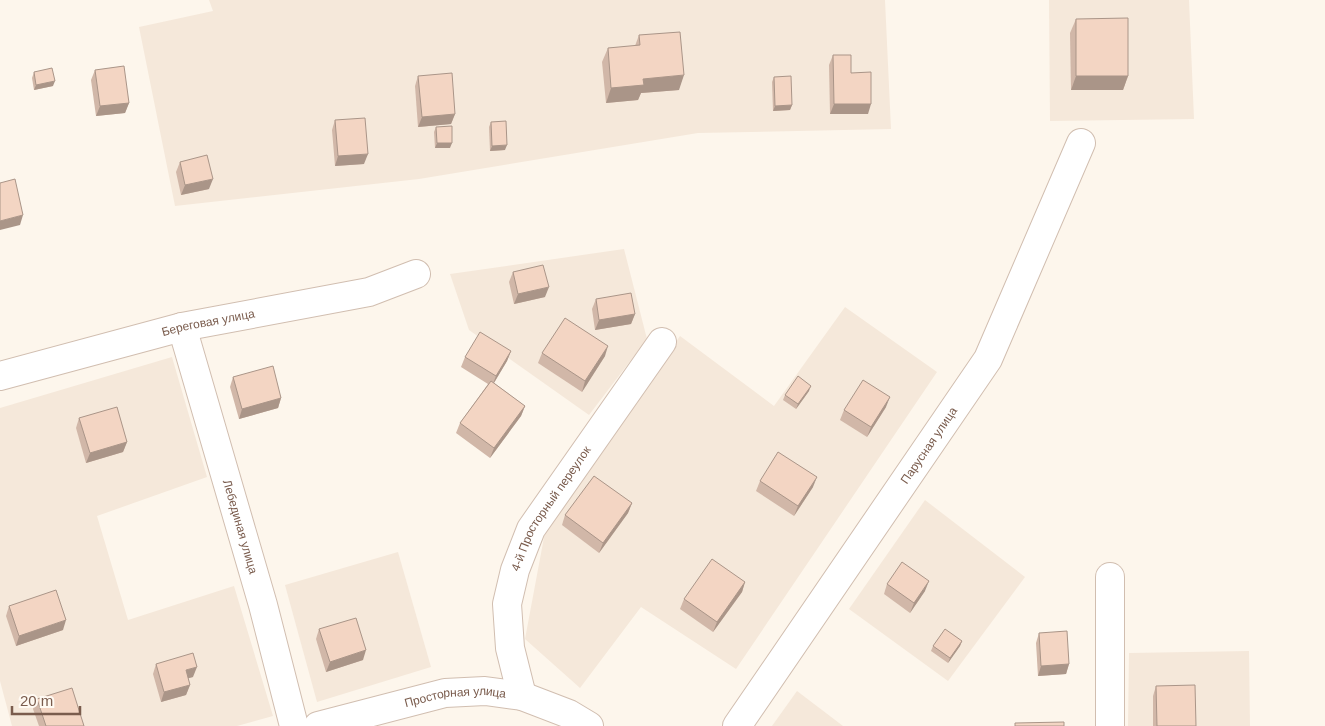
<svg xmlns="http://www.w3.org/2000/svg" width="1325" height="726" font-family="Arial,sans-serif">
<style>
.residential{fill:#f5e8da}
.lines{fill:none;stroke-linecap:round;stroke-linejoin:round}
.minor-casing{stroke:#d1beb0;stroke-width:30}
.minor{stroke:#fff;stroke-width:28}
.wall{fill:#d1b7a8}
.shaded-wall{fill:#aa9588}
.building{fill:#f3d5c3;stroke:#aa9588}
.labels{text-anchor:middle;stroke-width:4;stroke-linejoin:round;paint-order:stroke}
.street-label{font-size:12px;fill:#7a5c4d;stroke:#fffaf3}
</style>
<rect width="100%" height="100%" fill="#fdf6ec"/>
<g class="residential">
<polygon points="209,0 885,0 891,129 698,133 419,179 175,206 139,27 213,11"/>
<polygon points="1049,0 1189,0 1194,119 1050,121"/>
<polygon points="624,249 647,339 589,415 469,330 450,274"/>
<polygon points="845,307 937,372 736,669 641,607 580,688 525,639 545,532 680,336 774,406"/>
<polygon points="172,357 207,477 97,516 128,620 234,586 273,716 237,726 12,726 0,681 0,408"/>
<polygon points="925,500 1025,577 948,681 849,609"/>
<polygon points="398,552 431,667 317,702 285,585"/>
<polygon points="1249,651 1250,726 1128,726 1129,653"/>
<polygon points="797,691 843,726 772,726"/>
</g>
<g class="lines">
<g class="minor-casing">
<g id="minor">
<path id="s1" d="M182,327l81,278 31,121"/>
<path id="s2" d="M0,376l182,-49 187,-35 47,-18"/>
<polyline points="1110,577 1110,726"/>
<path id="s3" d="M522,696l-12,-48 -3,-44 8,-34 16,-41 131,-187"/>
<path id="s4" d="M318,726l127,-33 40,-2 37,5 47,18 20,12"/>
<path id="s5" d="M737,726l251,-367 93,-216"/>
</g>
</g>
<use href="#minor" class="minor"/>
</g>
<g class="wall">
<polygon points="1076,19 1128,76 1123,90 1071,90 1070,33"/>
<polygon points="639,35 679,90 641,93 638,100 606,103 602,62 608,48 635,46"/>
<polygon points="833,55 851,73 868,114 830,114 829,65"/>
<polygon points="95,70 129,103 125,113 96,116 91,80"/>
<polygon points="34,72 53,86 34,90 32,78"/>
<polygon points="418,76 455,114 451,124 418,127 415,86"/>
<polygon points="774,77 792,105 790,110 773,111 772,82"/>
<polygon points="335,120 364,164 335,166 332,130"/>
<polygon points="491,122 505,150 490,151 489,127"/>
<polygon points="436,127 450,148 435,148 434,132"/>
<polygon points="180,162 209,189 181,195 176,172"/>
<polygon points="513,272 545,297 514,304 509,282"/>
<polygon points="596,299 635,314 631,324 595,330 592,309"/>
<polygon points="511,351 507,361 494,383 525,406 521,416 490,458 456,433 460,423 488,384 461,367 465,357"/>
<polygon points="542,353 605,356 582,392 538,363"/>
<polygon points="233,377 281,398 278,408 239,419 230,387"/>
<polygon points="809,391 796,409 783,400 785,395"/>
<polygon points="886,407 867,437 840,420 844,410"/>
<polygon points="79,418 127,442 123,452 86,463 76,428"/>
<polygon points="760,481 813,487 794,516 756,491"/>
<polygon points="632,503 628,513 599,553 562,525 565,515"/>
<polygon points="745,582 742,592 713,632 680,609 684,599"/>
<polygon points="887,584 925,591 910,613 884,594"/>
<polygon points="9,606 63,630 16,646 6,616"/>
<polygon points="319,629 363,660 326,672 316,639"/>
<polygon points="1039,633 1069,664 1066,674 1038,676 1036,643"/>
<polygon points="962,641 960,646 948,663 931,651 933,646"/>
<polygon points="156,664 193,677 188,678 190,685 186,695 161,702 153,674"/>
<polygon points="1156,686 1196,726 1153,726 1153,696"/>
<polygon points="37,699 84,726 39,726 33,709"/>
</g>
<g class="shaded-wall">
<polygon points="684,75 679,90 641,93 638,100 606,103 611,88 643,79"/>
<polygon points="1076,76 1128,76 1123,90 1071,90"/>
<polygon points="55,81 53,86 34,90 36,85"/>
<polygon points="129,103 125,113 96,116 100,106"/>
<polygon points="834,104 871,104 868,114 830,114"/>
<polygon points="792,105 790,110 773,111 775,106"/>
<polygon points="455,114 451,124 418,127 422,117"/>
<polygon points="437,143 452,143 450,148 435,148"/>
<polygon points="507,145 505,150 490,151 492,146"/>
<polygon points="368,154 364,164 335,166 338,156"/>
<polygon points="213,179 209,189 181,195 185,185"/>
<polygon points="23,215 20,225 0,230 0,221"/>
<polygon points="549,287 545,297 514,304 518,294"/>
<polygon points="635,314 631,324 595,330 599,320"/>
<polygon points="608,346 605,356 582,392 585,381"/>
<polygon points="511,351 507,361 492,386 496,376"/>
<polygon points="811,386 809,391 796,409 798,404"/>
<polygon points="890,397 886,407 867,437 871,427"/>
<polygon points="281,398 278,408 239,419 242,409"/>
<polygon points="525,406 521,416 490,458 494,448"/>
<polygon points="127,442 123,452 86,463 90,453"/>
<polygon points="817,477 813,487 794,516 798,506"/>
<polygon points="632,503 628,513 599,553 603,543"/>
<polygon points="929,581 925,591 910,613 914,603"/>
<polygon points="745,582 742,592 713,632 717,622"/>
<polygon points="66,620 63,630 16,646 19,636"/>
<polygon points="962,641 960,646 948,663 950,658"/>
<polygon points="366,650 363,660 326,672 330,662"/>
<polygon points="1069,664 1066,674 1038,676 1041,666"/>
<polygon points="197,667 193,677 182,680 186,670"/>
<polygon points="190,685 186,695 161,702 164,692"/>
</g>
<g class="building">
<polygon points="1128,18 1128,76 1076,76 1076,19"/>
<polygon points="680,32 684,75 643,79 644,85 611,88 608,48 640,45 639,35"/>
<polygon points="833,55 851,55 851,73 871,72 871,104 834,104"/>
<polygon points="124,66 129,103 100,106 95,70"/>
<polygon points="52,68 55,81 36,85 34,72"/>
<polygon points="452,73 455,114 422,117 418,76"/>
<polygon points="791,76 792,105 775,106 774,77"/>
<polygon points="365,118 368,154 338,156 335,120"/>
<polygon points="506,121 507,145 492,146 491,122"/>
<polygon points="452,126 452,143 437,143 436,127"/>
<polygon points="207,155 213,179 185,185 180,162"/>
<polygon points="15,179 23,215 0,221 0,183"/>
<polygon points="543,265 549,287 518,294 513,272"/>
<polygon points="631,293 635,314 599,320 596,299"/>
<polygon points="565,318 608,346 585,381 542,353"/>
<polygon points="480,332 511,351 496,376 465,357"/>
<polygon points="273,366 281,398 242,409 233,377"/>
<polygon points="798,376 811,386 798,404 785,395"/>
<polygon points="863,380 890,397 871,427 844,410"/>
<polygon points="491,381 525,406 494,448 460,423"/>
<polygon points="117,407 127,442 90,453 79,418"/>
<polygon points="778,452 817,477 798,506 760,481"/>
<polygon points="594,476 632,503 603,543 565,515"/>
<polygon points="712,559 745,582 717,622 684,599"/>
<polygon points="902,562 929,581 914,603 887,584"/>
<polygon points="56,590 66,620 19,636 9,606"/>
<polygon points="356,618 366,650 330,662 319,629"/>
<polygon points="945,629 962,641 950,658 933,646"/>
<polygon points="1067,631 1069,664 1041,666 1039,633"/>
<polygon points="193,653 197,667 186,670 190,685 164,692 156,664"/>
<polygon points="1195,685 1196,726 1157,726 1156,686"/>
<polygon points="72,688 84,726 46,726 37,699"/>
<polygon points="1064,722 1064,726 1015,726 1015,723"/>
</g>
<g class="labels">
<g class="street-label">
<text dy="4" stroke="none"><textPath href="#s2" startOffset="215">Береговая улица</textPath></text>
<text dy="4" stroke="none"><textPath href="#s5" startOffset="340">Парусная улица</textPath></text>
<text dy="4" stroke="none"><textPath href="#s3" startOffset="200">4-й Просторный переулок</textPath></text>
<text dy="4" stroke="none"><textPath href="#s1" startOffset="208">Лебединая улица</textPath></text>
<text dy="4" stroke="none"><textPath href="#s4" startOffset="141">Просторная улица</textPath></text>
</g>
</g>
<path d="M12 706v8h68v-8" fill="none" stroke="#7a5c4d" stroke-width="2.5"/>
<text x="20" y="706" font-size="15" fill="#7a5c4d" stroke="#fffaf3" stroke-width="4" paint-order="stroke">20 m</text>
</svg>
